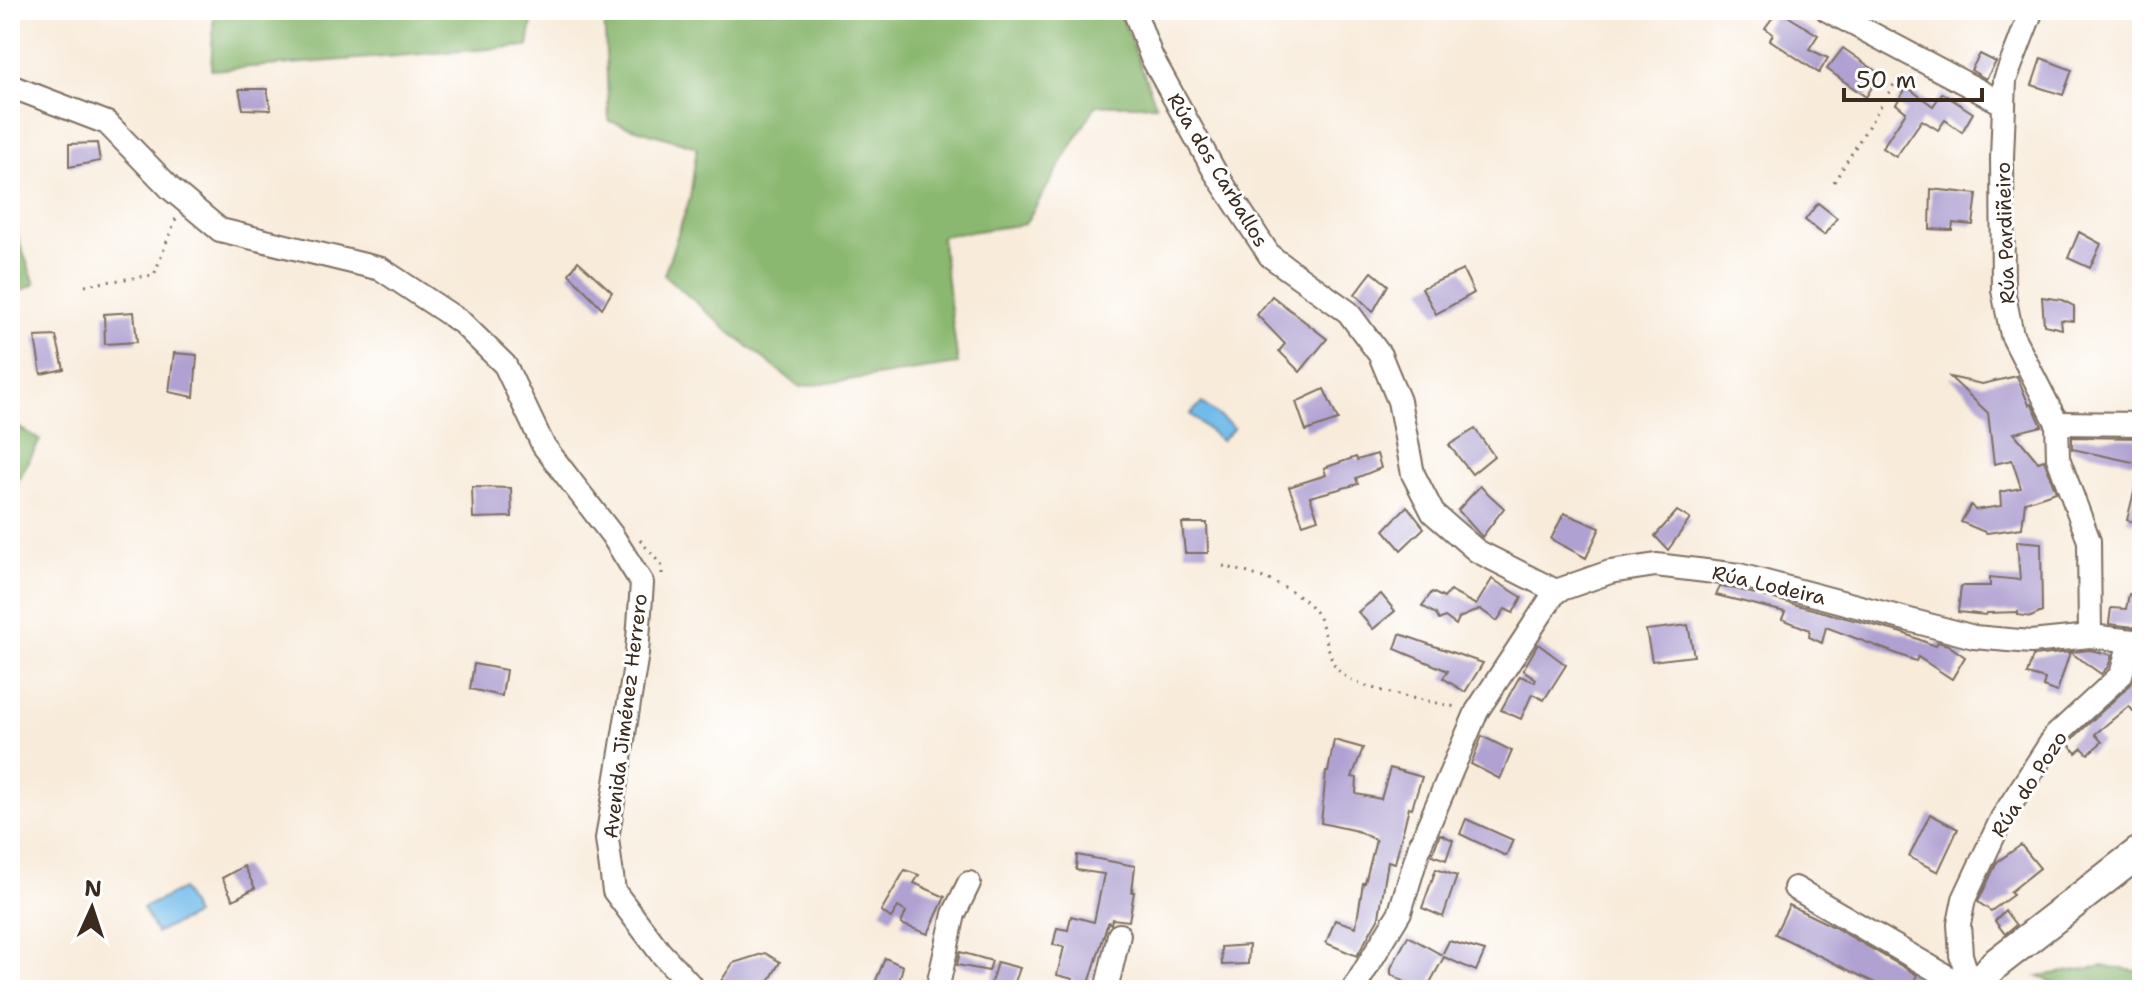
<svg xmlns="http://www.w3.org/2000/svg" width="2152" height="1000" font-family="'Shantell Sans',sans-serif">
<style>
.forest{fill:#8ab870;stroke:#627147;stroke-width:2}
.water{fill:#71bbea;stroke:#567284;stroke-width:2}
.building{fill:#afa1d1}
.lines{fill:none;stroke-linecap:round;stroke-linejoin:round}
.street-casing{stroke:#7d6e60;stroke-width:26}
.secondary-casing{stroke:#7d6e60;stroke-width:34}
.path{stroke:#7d6e60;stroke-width:3;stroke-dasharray:2 6;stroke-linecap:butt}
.street{stroke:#fff;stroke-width:22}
.secondary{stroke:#fff;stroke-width:30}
.labels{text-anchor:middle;stroke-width:6;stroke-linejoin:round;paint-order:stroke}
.street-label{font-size:20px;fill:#3b2a1e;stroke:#fff}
</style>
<rect width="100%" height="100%" fill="#fff"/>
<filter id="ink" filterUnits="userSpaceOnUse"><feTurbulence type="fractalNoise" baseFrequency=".0125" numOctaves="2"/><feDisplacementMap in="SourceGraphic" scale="16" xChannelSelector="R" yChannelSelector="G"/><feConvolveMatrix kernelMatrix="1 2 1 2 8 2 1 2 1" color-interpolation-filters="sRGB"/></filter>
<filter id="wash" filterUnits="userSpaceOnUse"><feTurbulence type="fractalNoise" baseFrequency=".006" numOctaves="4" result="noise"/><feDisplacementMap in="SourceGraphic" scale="32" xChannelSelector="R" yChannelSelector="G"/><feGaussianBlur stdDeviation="1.8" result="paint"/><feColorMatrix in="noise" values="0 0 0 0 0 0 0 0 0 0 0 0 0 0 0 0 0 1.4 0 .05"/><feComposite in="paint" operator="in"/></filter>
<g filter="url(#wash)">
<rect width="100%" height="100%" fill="#f8ebda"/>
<g class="forest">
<polygon points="214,10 534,10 528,46 211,70"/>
<polygon points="639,10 1119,10 1156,105 1096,105 1025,224 941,236 958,364 800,387 736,337 664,275 690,198 697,147 609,121 604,12"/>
<polygon points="10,217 35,284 10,296"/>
<polygon points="10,422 40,440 10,495"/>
<polygon points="2104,966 2142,972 2142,990 2067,990 2038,976"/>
</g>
<g class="water">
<polygon points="1202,403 1234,428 1221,441 1190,414"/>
<polygon points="182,889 195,915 156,933 143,908"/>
</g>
<g id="blocks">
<g class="building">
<polygon points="1778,10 1818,35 1809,49 1828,58 1819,73 1770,40 1773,34 1765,28"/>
<polygon points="1843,48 1880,74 1866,97 1827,69"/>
<polygon points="1980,54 1996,62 1986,79 1971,70"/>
<polygon points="2041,58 2072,70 2063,95 2032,85"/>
<polygon points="1907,87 1933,106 1942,93 1973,113 1962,132 1945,120 1938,130 1922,120 1896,157 1882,148 1906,112 1896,104"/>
<polygon points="239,89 267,89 271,110 243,109"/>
<polygon points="97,143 100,161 69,167 69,144"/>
<polygon points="1931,189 1977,194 1973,225 1953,223 1952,230 1930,229"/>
<polygon points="1818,203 1837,218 1824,235 1805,220"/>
<polygon points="2079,232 2101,244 2090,268 2068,258"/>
<polygon points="578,261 612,292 602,308 569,274"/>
<polygon points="1463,270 1474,293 1436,314 1422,288"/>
<polygon points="1372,272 1388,285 1373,312 1355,294"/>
<polygon points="1272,296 1327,339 1300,372 1279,351 1285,344 1257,315"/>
<polygon points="2042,297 2062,300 2074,306 2074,321 2061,320 2062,329 2044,325"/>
<polygon points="134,312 137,342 105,344 104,314"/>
<polygon points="56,336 64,369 41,374 35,337"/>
<polygon points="174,353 197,355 194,397 169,392"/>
<polygon points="2017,376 2029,405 2032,404 2042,426 2014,433 2038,462 2044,460 2056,492 2025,502 2022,528 1987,533 1961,522 1971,505 1975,510 2001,506 2000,492 2021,488 2012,460 1994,464 1988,413 1950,377 1982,384"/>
<polygon points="1324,389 1338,420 1306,431 1296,402"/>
<polygon points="1475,429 1494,456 1472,474 1449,445"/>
<polygon points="2072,437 2142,438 2142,464 2072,449"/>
<polygon points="1377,454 1381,468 1356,478 1358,484 1310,497 1318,519 1303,524 1289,487 1326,475 1324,468 1356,457 1357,460"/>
<polygon points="2137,480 2142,481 2142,525 2127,520"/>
<polygon points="1480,486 1504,508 1482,537 1458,510"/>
<polygon points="472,487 511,488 512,517 473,518"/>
<polygon points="1407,506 1424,528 1401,550 1384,530"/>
<polygon points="1677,511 1690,519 1668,550 1655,536"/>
<polygon points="1564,513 1600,528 1586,558 1551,539"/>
<polygon points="1182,523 1207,523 1208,553 1185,553"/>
<polygon points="2017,541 2041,543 2042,612 2031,617 2018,615 2018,612 1987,613 1986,615 1958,612 1961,586 1990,586 1990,577 2020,580"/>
<polygon points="1492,579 1522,597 1513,613 1505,609 1497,621 1480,609 1459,618 1456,625 1445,617 1439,620 1436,614 1422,606 1432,592 1444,598 1450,591 1476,605"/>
<polygon points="1720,587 1736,589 1903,633 1935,646 1938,642 1948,645 1965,657 1952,679 1918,657 1916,661 1826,627 1822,643 1809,637 1810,630 1782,619 1785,612 1716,595"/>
<polygon points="1381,594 1395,611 1373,629 1358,612"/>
<polygon points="2129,594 2142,595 2142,628 2109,624 2111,608 2126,609"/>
<polygon points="1688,625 1694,656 1652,661 1646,630"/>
<polygon points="1400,634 1471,659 1483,663 1465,692 1443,678 1448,671 1395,649"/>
<polygon points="1538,644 1566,665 1544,700 1532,694 1521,719 1501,710 1520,676 1535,682 1536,679 1523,670"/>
<polygon points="2090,650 2112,655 2108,667 2101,674 2070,652 2057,692 2043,687 2045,679 2027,674 2033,656"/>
<polygon points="2142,656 2142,722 2129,706 2095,734 2102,742 2088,754 2082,748 2076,753 2068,743 2130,685"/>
<polygon points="474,664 506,670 502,696 470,689"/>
<polygon points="1482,736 1512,751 1500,779 1471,764"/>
<polygon points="1334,740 1363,748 1352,777 1357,778 1356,794 1381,799 1390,768 1422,777 1412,808 1409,807 1395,863 1388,861 1379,917 1357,956 1326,943 1335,920 1356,927 1363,883 1365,883 1376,840 1357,831 1321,823 1326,772 1328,772"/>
<polygon points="1930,814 1958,829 1938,872 1909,857"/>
<polygon points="1466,819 1513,840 1506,856 1460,834"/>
<polygon points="1440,834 1453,840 1446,860 1432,855"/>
<polygon points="2021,845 2040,868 2010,892 2013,895 1991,911 1978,902 1997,862"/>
<polygon points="1077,855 1135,866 1132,892 1134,892 1129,921 1112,919 1111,924 1108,922 1087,990 1070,990 1073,979 1057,975 1064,947 1053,945 1057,928 1068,930 1071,916 1094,922 1104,874 1076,870"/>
<polygon points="244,866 255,888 233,900 222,878"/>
<polygon points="1436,869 1457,876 1443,917 1422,908"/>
<polygon points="905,870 919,875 914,883 945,897 928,934 901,924 906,912 898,907 891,918 881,911"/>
<polygon points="1789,905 1832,926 1917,975 1910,990 1889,990 1775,934"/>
<polygon points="2005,911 2016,925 2005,934 1995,921"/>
<polygon points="1408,936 1442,955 1449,941 1485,951 1476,971 1444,957 1426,990 1419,990 1391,974 1391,968"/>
<polygon points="1249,945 1248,964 1222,965 1221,947"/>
<polygon points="960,952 992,961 989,971 957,965"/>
<polygon points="765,953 780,962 764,990 753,990 744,985 740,990 715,990 733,963"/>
<polygon points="885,958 903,966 897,990 872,990"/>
<polygon points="997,962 1020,968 1012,990 989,990"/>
</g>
</g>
</g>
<g filter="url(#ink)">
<use href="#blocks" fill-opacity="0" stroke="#7d6e60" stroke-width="2"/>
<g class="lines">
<g class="street-casing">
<g id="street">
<polyline points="1134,10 1151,56 1215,172 1270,256 1348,312 1380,355 1399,401 1413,474 1433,513 1477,551 1556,591"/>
<polyline points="1827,10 2004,104"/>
<polyline points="2032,10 2005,80 2002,158 2003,290 2012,335 2057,423 2058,458 2089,541 2090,636"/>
<polyline points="10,86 107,123 171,189 220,230 381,269 461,322 505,365 543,445 612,535 642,583 637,653 607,839 614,891 660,952 695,990"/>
<polyline points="2057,423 2142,424"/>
<polyline points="1795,888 1970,990"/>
<polyline points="937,990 954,914 969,883"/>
<polyline points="1106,990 1119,935"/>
<polyline points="1353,990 1400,912 1420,845 1477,711 1556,591 1610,572 1656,565 1739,575 1974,637 2031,642 2090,636 2142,642"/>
<polyline points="1972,990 1961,955 1959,924 1964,899 2002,818 2055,736 2121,675 2130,641"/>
</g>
</g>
<g class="secondary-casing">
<polyline id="secondary" points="1974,990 1994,965 2142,850"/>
</g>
<g class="path">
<polyline points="1834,182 1901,73"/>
<polyline points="85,285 154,275 176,218"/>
<polyline points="640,540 662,566 662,577"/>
<path d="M1223,566c31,8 80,21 96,52 8,15 8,38 19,52 16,20 92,31 118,37"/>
</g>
<use href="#street" class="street"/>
<use href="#secondary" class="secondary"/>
</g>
</g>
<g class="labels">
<g class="street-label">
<text transform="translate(1218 170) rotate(59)" y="7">Rúa dos Carballos</text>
<text transform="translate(2005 233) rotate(-92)" y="7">Rúa Pardiñeiro</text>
<text transform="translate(1769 585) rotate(13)" y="7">Rúa Lodeira</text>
<text transform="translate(625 716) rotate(-83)" y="7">Avenida Jiménez Herrero</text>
<text transform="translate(2029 784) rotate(-57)" y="7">Rúa do Pozo</text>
</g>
</g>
<rect width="2152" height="1000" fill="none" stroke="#fff" stroke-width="40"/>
<g transform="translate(92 908) rotate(3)" stroke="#ffffff" stroke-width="6" paint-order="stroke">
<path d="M0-6L14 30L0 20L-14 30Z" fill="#3b2a1e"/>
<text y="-12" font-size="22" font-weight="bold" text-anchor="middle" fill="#3b2a1e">N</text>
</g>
<path d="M1844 88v12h138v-12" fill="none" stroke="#3b2a1e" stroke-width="4"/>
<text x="1856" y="88" font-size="24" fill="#3b2a1e" stroke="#ffffff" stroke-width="6" paint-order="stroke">50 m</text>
</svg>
